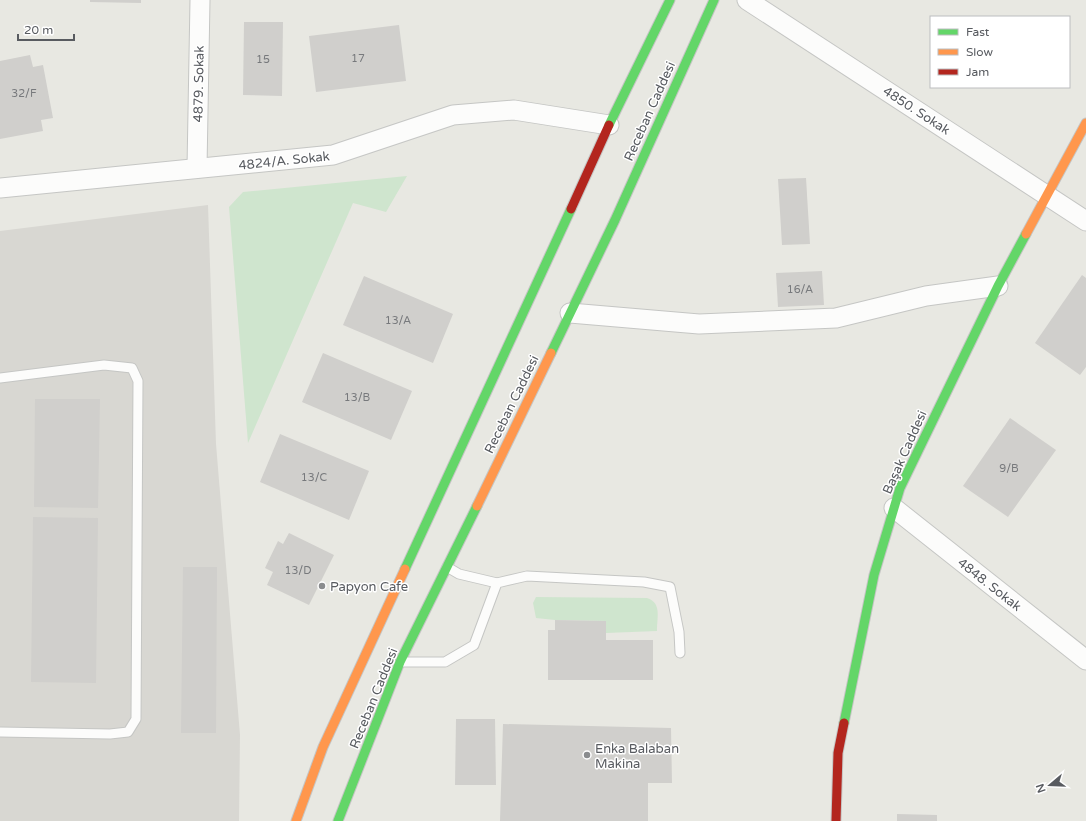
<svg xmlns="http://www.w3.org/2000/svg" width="1086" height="821" font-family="'Varela Round',sans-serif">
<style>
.industrial{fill:#d8d7d2}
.green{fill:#cfe5ce}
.building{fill:#d0cfcc}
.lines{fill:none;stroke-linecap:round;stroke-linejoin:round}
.lane-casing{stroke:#c5c6c4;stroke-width:11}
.street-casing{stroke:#c5c6c4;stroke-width:21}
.fast-casing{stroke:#c5c5c4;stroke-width:11}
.slow-casing{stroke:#c5c5c4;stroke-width:11}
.jam-casing{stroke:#c5c5c4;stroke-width:11}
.lane{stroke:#fcfcfb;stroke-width:9}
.street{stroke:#fcfcfb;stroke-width:19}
.fast{stroke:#63d668;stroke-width:9}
.slow{stroke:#ff974d;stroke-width:9}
.jam{stroke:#b3261e;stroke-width:9}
.poi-dot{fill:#8a8c8e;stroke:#fff;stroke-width:1.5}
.labels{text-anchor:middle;stroke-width:3;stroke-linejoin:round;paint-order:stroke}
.number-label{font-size:11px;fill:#77797c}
.street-label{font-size:13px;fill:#585b60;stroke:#fff}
.poi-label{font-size:13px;fill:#585b60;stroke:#fff;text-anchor:start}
</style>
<rect width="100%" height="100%" fill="#e8e8e2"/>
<polygon class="industrial" points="208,205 216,444 240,735 239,821 0,821 0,231"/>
<g class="green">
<polygon points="407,176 386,212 353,203 248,443 229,207 243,192"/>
<path d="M536,597l111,1c15,5 10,19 10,33l-51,2v-12l-51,-1 -19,-2 -3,-15z"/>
</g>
<g class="building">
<polygon points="90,0 141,0 141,3 90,2"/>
<polygon points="244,22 283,22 282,96 243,95"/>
<polygon points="399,25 406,81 316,92 309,36"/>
<polygon points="30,55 33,67 43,65 53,118 41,120 43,131 0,139 0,61"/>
<polygon points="806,178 810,244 782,245 778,179"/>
<polygon points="822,271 824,305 778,307 776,273"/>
<polygon points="1082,275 1086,278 1086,367 1080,375 1035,343"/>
<polygon points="364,276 453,314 433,363 343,325"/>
<polygon points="323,353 412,391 391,440 302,402"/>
<polygon points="35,399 100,399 98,508 34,507"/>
<polygon points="1010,418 1056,450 1008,517 963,486"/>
<polygon points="280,434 369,471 349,520 260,482"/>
<polygon points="33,517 98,518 96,683 31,682"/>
<polygon points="289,533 334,555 309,605 267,585 273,572 265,568 278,541 283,544"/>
<polygon points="183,567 217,567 216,733 181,733"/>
<polygon points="555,620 606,621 606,640 653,640 653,680 548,680 548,630 555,630"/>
<polygon points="456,719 495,719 496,785 455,785"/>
<polygon points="503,724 671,728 672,783 648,783 648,821 500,821"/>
<polygon points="897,814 937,815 937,821 897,821"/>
</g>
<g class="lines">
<g class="lane-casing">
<g id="lane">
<polyline points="0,378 104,365 132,368 138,381 136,719 128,732 110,734 0,732"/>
<polyline points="447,567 459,574 497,583"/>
<polyline points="400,662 445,662 474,645 497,583 527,576 644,582 670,587 679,632 680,653"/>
</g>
</g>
<g class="street-casing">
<g id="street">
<polyline points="747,0 1086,221"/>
<polyline points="197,168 200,0"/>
<polyline points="0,188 333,155 453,115 514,110 609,125"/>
<polyline points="570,313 699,324 836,318 926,296 998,286"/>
<polyline points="894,508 1086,660"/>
</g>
</g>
<g class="fast-casing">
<g id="fast">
<polyline points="609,125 670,0"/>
<polyline points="551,353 615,220 714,0"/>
<polyline points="405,569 571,209"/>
<polyline points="844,723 874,575 900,488 998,286 1026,234"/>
<polyline points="338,821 400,662 477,506"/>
</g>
</g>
<g class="slow-casing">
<g id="slow">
<polyline points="1026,234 1086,123"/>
<polyline points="477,506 551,353"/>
<polyline points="296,821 323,747 405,569"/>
</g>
</g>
<g class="jam-casing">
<g id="jam">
<polyline points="571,209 609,125"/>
<polyline points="836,821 838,753 844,723"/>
</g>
</g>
<use href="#lane" class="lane"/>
<use href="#street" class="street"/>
<use href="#fast" class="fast"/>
<use href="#slow" class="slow"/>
<use href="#jam" class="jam"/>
</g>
<g class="poi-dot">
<circle cx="322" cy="586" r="4"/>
<circle cx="587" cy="755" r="4"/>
</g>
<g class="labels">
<g class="number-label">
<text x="358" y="62">17</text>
<text x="263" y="63">15</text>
<text x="24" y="97">32/F</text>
<text x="800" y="293">16/A</text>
<text x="398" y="324">13/A</text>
<text x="357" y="401">13/B</text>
<text x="1009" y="472">9/B</text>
<text x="314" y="481">13/C</text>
<text x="298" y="574">13/D</text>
</g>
<g class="street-label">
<text transform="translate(198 84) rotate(-89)" y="5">4879. Sokak</text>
<text transform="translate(917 110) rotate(33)" y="5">4850. Sokak</text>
<text transform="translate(649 111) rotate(-66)" y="5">Receban Caddesi</text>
<text transform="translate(284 160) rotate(-6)" y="5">4824/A. Sokak</text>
<text transform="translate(511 404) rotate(-64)" y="5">Receban Caddesi</text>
<text transform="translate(904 452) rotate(-66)" y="5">Başak Caddesi</text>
<text transform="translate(990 584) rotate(38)" y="5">4848. Sokak</text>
<text transform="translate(373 698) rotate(-68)" y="5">Receban Caddesi</text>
</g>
<g class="poi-label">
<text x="330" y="591">Papyon Cafe</text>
<text x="595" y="753">Enka Balaban<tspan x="595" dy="15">Makina</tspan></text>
</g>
</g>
<rect x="930" y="16" width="140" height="72" fill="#ffffff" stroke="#bcbdbf"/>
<rect x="938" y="29" width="20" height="6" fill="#63d668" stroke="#bcbdbf"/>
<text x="966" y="36" font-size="12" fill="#585b60">Fast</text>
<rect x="938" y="49" width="20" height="6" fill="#ff974d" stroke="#bcbdbf"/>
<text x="966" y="56" font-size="12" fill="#585b60">Slow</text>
<rect x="938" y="69" width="20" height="6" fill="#b3261e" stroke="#bcbdbf"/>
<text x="966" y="76" font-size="12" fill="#585b60">Jam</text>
<g transform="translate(1050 785) rotate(251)" stroke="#ffffff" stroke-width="3" paint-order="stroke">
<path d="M0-3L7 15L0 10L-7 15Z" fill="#585b60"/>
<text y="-6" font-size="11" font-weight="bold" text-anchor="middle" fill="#585b60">N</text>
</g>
<path d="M18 34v6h56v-6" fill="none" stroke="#585b60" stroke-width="2"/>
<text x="24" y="34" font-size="12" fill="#585b60" stroke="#ffffff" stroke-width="3" paint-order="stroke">20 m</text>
</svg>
